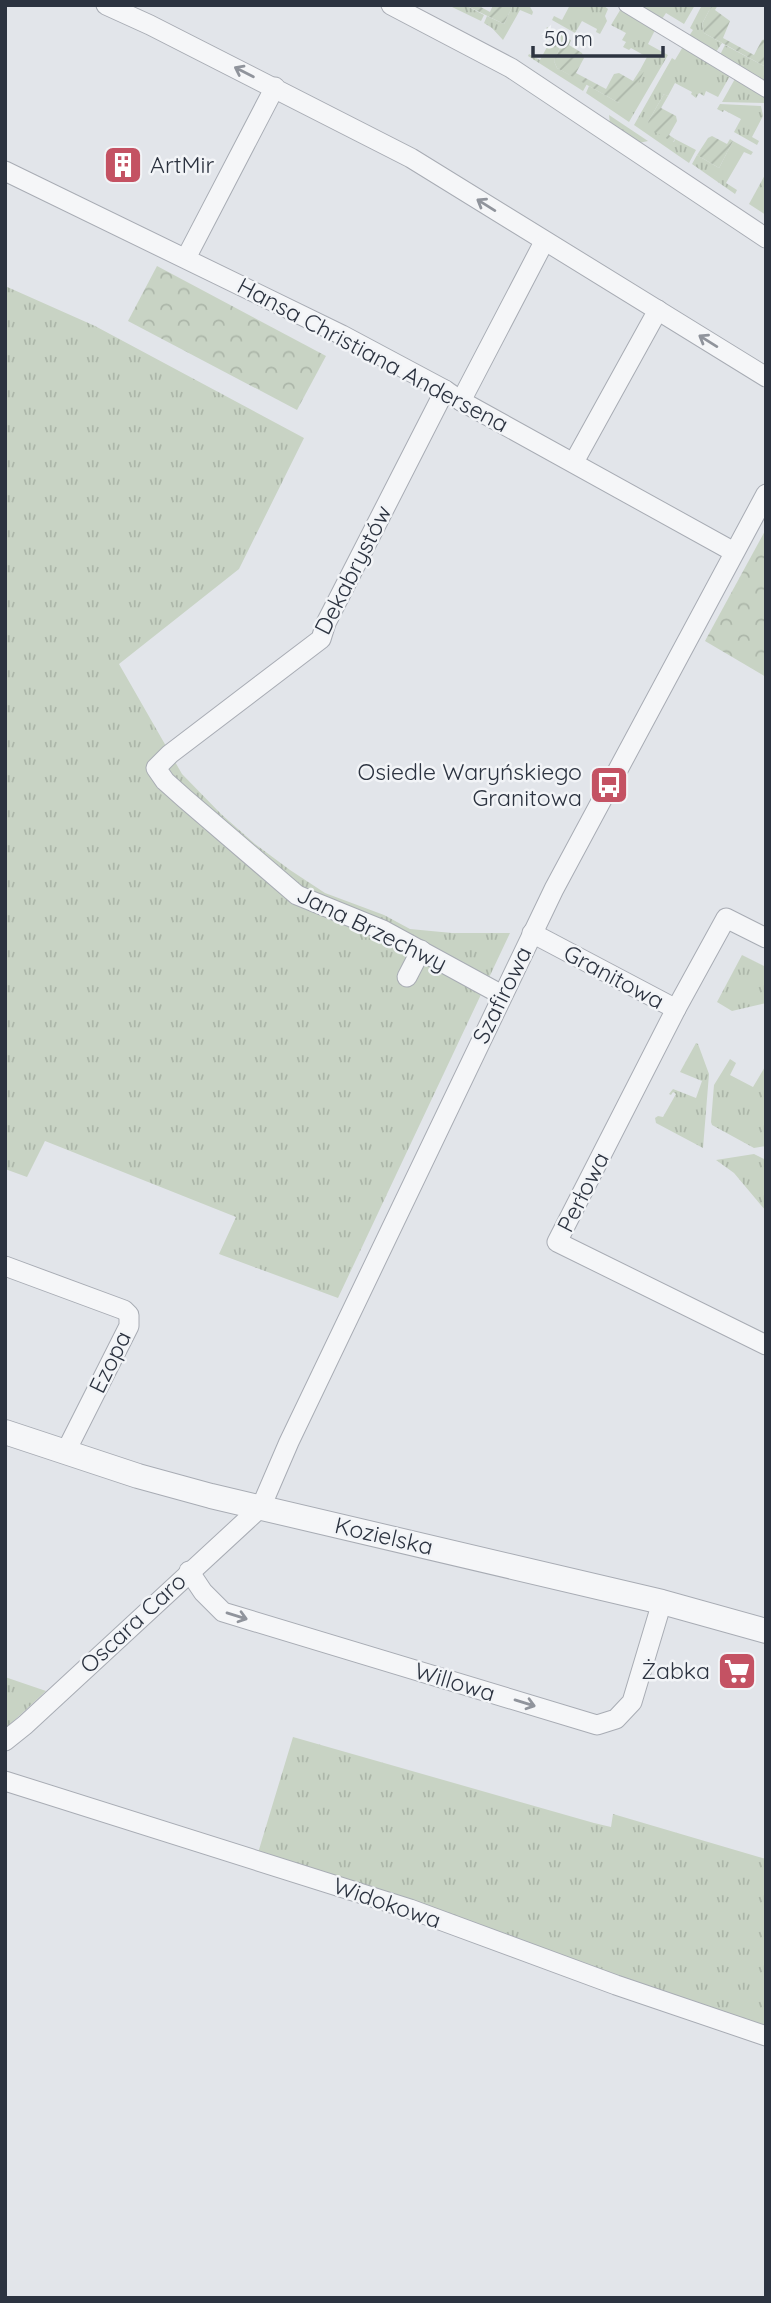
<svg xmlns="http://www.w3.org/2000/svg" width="771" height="2303" font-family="Quicksand,sans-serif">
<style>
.grass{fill:url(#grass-tufts)}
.park{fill:url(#park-crowns)}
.garden{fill:url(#garden-furrows)}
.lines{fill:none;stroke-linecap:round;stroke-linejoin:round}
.pedestrian-casing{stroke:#a8acb4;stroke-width:16}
.minor-casing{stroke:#a8acb4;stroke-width:21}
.tertiary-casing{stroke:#a8acb4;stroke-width:26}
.pedestrian{stroke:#f5f6f8;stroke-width:14}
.minor{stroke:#f5f6f8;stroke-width:19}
.tertiary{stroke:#f5f6f8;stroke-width:24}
.oneway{stroke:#90949c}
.labels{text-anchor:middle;stroke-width:5;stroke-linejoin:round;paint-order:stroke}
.poi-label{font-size:23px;fill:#2c3340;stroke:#f2f4f7;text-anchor:end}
.street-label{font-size:23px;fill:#2c3340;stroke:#f2f4f7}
</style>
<defs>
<pattern id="grass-tufts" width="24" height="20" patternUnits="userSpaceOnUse" patternTransform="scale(1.75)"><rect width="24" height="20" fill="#c8d3c4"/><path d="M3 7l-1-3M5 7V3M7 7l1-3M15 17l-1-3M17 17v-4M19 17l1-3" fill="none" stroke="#acb6a9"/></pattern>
<pattern id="park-crowns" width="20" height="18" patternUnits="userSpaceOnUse" patternTransform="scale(1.75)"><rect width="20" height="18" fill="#c8d3c4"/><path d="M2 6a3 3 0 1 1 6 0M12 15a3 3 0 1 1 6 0" fill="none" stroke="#acb6a9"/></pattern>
<pattern id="garden-furrows" width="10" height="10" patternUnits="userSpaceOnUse" patternTransform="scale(1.75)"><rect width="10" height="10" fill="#c8d3c4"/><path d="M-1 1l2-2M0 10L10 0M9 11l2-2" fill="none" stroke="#acb6a9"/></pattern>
</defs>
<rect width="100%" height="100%" fill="#e2e5ea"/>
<g class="grass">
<polygon points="453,5 465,5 484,15 481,21 452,7"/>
<polygon points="513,5 529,5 533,12 532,15 520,10 503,40 492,28 484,23 487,16 504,24"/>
<polygon points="570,5 603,5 608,9 605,16 607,21 600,34 596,32 597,29 582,21 575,33 552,20 554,16 562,20"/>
<polygon points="638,5 695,5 684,24 666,13 662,19"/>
<polygon points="702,5 712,5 702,24 704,33 722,43 716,52 689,36 693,30 690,28"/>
<polygon points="622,7 656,28 648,44 668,55 629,122 586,93 589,86 619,103 643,72 640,70 647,57 631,48 629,50 623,47 626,42 622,40 626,33 611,25"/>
<polygon points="547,27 565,37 554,61 557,68 587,84 583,91 528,56 529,54 540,60 553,36 545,31"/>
<polygon points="684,45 731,74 718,97 706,91 704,96 699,93 696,98 691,94 692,92 675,83 668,96 664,94 648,122 674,142 675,139 696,150 689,163 634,125 672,58 675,60"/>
<polygon points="725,45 766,67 766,83 720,55"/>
<polygon points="736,77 766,95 765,103 722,102"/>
<polygon points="720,104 761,106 763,116 752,137 759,141 757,145 734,132 741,119 724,110 723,112 717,109"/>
<polygon points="609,115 648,141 639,143 610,124"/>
<polygon points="733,141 753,152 751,155 744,152 726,183 737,190 735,194 692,164 697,155 719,168"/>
<polygon points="766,173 766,215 749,204"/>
<polygon points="5,286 95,326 304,438 239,569 119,664 182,774 221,814 255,844 290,870 325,893 384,915 410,929 452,933 510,933 338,1298 219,1254 236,1217 45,1141 27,1177 5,1169"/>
<polygon points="742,955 766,967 766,1003 732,1011 717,1002"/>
<polygon points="696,1043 698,1044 709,1074 703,1148 656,1123 655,1118 658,1116 663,1117 676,1094 673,1092 671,1095 669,1094 673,1089 696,1098 702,1081 680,1072"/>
<polygon points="730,1059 736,1063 730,1075 753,1087 766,1065 766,1146 754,1148 712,1125 711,1122 714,1085"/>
<polygon points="754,1154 766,1160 766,1211 734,1173 716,1160"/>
<polygon points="5,1677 46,1691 5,1729"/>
<polygon points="293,1737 594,1823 611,1827 613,1814 766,1859 766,2030 258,1853"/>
</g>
<g class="park">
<polygon points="157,266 326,356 297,410 128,321"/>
<polygon points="766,529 766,677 705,641"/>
</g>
<g class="garden">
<polygon points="465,5 477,5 490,12 493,5 513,5 504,24"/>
<polygon points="712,5 718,5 715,10 730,21 723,38 754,55 762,40 766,39 766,67 704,33 702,24"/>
<polygon points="565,37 571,40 569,45 582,53 584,58 576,73 606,89 614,74 619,73 633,81 640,70 644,72 629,100 619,103 557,68 554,61"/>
<polygon points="664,94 668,96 661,108 676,116 677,121 669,135 675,139 673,142 651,130 648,122"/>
<polygon points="712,136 727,144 730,139 733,141 719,168 697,155 708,138"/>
</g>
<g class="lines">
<g class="pedestrian-casing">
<polyline id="pedestrian" points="626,5 766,90"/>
</g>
<g class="minor-casing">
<g id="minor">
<polyline points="106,5 150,25 411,158 766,377"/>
<polyline points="391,5 511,68 766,238"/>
<polyline points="5,171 342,335 445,390 461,401 734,552"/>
<polyline points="186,258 275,87"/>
<polyline points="445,390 326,623 321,639 170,754 156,768 165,781 184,798 297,895 383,930 502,995"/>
<polyline points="461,401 544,242"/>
<polyline points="574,462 658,310"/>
<polyline points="532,933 676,1009 726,918 766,938"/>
<polyline points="407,977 421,950"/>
<polyline points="676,1009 557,1242 766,1345"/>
<polyline points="5,1266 124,1310 129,1315 129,1326 65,1453"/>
<polyline points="189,1571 203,1592 223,1612 597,1725 616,1719 632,1702 662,1602"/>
<polyline points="5,1741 25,1725 261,1507 289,1442 554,889 766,494"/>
<polyline points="5,1781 410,1909 616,1985 766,2036"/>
</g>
</g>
<g class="tertiary-casing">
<polyline id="tertiary" points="5,1432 138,1476 211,1496 662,1602 766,1631"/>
</g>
<use href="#pedestrian" class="pedestrian"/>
<use href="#minor" class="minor"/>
<use href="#tertiary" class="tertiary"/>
</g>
<defs><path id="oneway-shaft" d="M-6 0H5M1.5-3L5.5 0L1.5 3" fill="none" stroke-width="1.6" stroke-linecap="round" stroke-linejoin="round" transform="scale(1.75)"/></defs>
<g class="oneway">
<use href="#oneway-shaft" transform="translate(244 72) rotate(-153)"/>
<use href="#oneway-shaft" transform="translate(486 205) rotate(-148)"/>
<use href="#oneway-shaft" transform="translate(708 341) rotate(-148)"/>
<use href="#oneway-shaft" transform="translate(237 1616) rotate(17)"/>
<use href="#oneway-shaft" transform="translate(525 1703) rotate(17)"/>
</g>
<defs>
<g id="building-square" transform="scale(2.0125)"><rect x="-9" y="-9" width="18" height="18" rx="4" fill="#c45263" stroke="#f2f4f7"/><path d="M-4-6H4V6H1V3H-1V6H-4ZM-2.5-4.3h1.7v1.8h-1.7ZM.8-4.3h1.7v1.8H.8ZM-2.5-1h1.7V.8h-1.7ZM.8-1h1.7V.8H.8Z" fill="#fff"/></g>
<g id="bus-square" transform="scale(2.0125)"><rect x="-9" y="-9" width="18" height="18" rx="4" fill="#c45263" stroke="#f2f4f7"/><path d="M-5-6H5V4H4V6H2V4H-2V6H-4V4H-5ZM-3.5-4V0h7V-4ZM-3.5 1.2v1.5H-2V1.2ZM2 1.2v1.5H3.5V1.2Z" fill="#fff"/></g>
<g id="supermarket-square" transform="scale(2.0125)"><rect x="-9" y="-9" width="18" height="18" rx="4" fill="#c45263" stroke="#f2f4f7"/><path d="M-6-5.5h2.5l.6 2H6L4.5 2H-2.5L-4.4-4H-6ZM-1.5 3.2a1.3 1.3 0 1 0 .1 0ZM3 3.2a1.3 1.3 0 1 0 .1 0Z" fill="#fff"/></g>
</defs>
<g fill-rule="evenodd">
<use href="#building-square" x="123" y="165"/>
<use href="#bus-square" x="609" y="785"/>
<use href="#supermarket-square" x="737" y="1671"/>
</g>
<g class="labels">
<g class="poi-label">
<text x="150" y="173" text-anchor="start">ArtMir</text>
<text x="582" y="780">Osiedle Waryńskiego<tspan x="582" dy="26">Granitowa</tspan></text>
<text x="710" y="1679">Żabka</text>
</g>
<g class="street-label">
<text transform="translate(373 355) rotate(28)" y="8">Hansa Christiana Andersena</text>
<text transform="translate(353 570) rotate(-63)" y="8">Dekabrystów</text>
<text transform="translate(372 929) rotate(26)" y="8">Jana Brzechwy</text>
<text transform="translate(614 977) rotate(28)" y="8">Granitowa</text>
<text transform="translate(502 995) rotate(-64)" y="8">Szafirowa</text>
<text transform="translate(583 1192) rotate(-63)" y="8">Perłowa</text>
<text transform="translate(110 1362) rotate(-64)" y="8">Ezopa</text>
<text transform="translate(384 1536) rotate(13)" y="8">Kozielska</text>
<text transform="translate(133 1623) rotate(-43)" y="8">Oscara Caro</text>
<text transform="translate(455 1682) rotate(17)" y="8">Willowa</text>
<text transform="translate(387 1903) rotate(19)" y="8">Widokowa</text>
</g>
</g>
<rect width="771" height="2303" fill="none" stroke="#2c3340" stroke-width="14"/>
<path d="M533 46v10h130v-10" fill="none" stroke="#2c3340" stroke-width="3.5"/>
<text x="544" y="46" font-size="21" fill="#2c3340" stroke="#f2f4f7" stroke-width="5" paint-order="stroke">50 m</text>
</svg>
